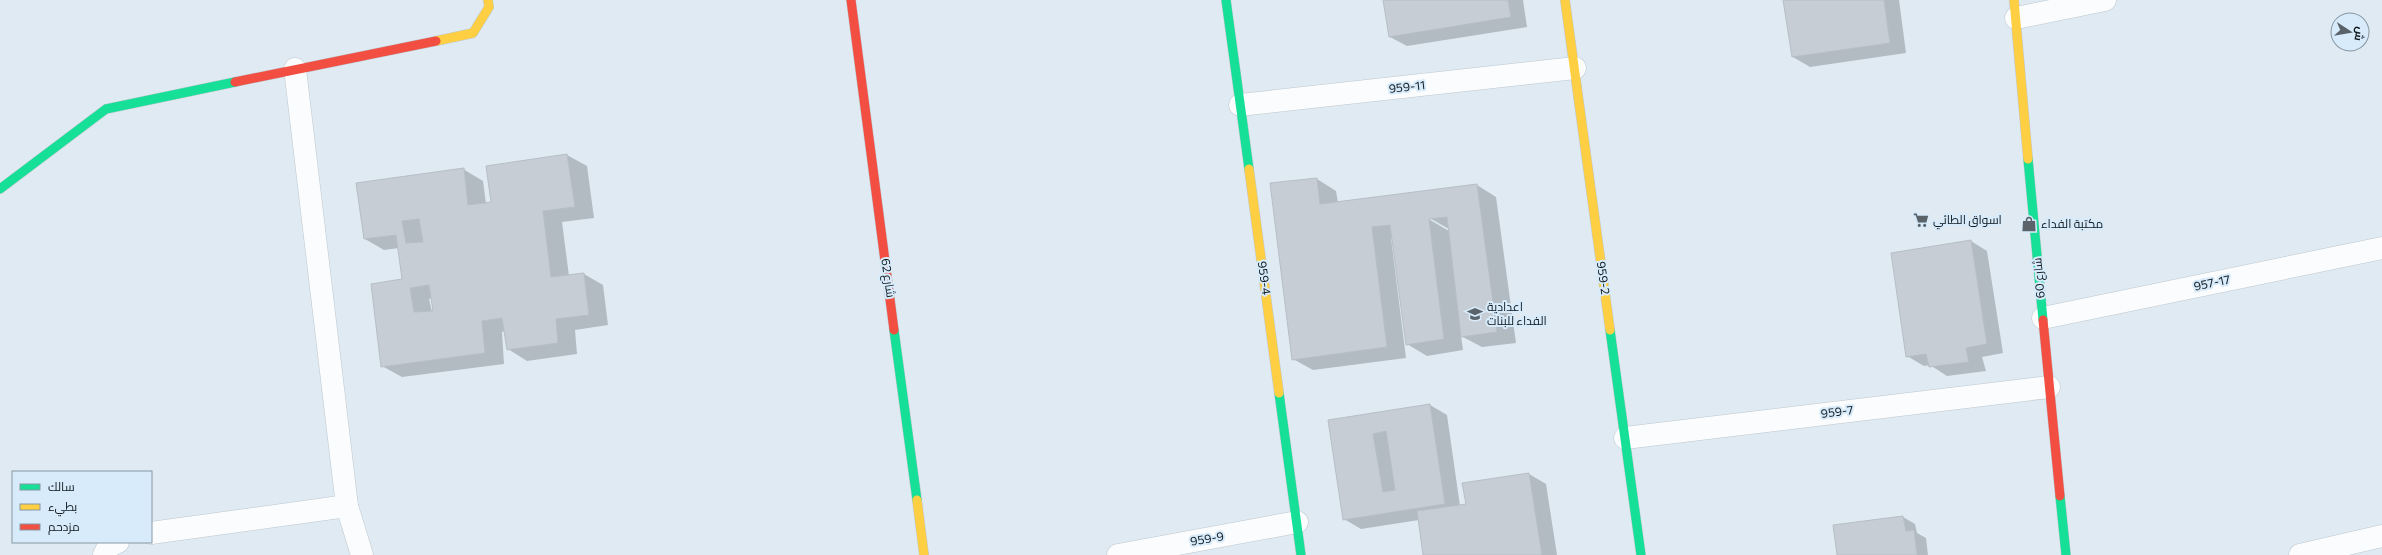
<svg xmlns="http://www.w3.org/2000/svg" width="2382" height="555" font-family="Commissioner,Cairo,sans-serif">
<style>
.shadow{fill:#0003;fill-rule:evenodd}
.building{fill:#c6cdd5;stroke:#b7bec6;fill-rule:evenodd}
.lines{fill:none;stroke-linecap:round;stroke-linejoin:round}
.street-casing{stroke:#bec7ce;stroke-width:23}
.fast-casing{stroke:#bec7ce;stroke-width:10}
.slow-casing{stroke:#bec7ce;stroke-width:10}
.jam-casing{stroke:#bec7ce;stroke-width:10}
.street{stroke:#fafcfd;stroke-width:22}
.fast{stroke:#16e098;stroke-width:9}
.slow{stroke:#ffcf43;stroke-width:9}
.jam{stroke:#f24e42;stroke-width:9}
.labels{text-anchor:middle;stroke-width:4;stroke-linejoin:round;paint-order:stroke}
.street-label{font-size:12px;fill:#121a1f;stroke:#d7ebfb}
.poi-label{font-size:12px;fill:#121a1f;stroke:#d7ebfb;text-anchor:start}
</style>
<rect width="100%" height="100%" fill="#dfeaf3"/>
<g class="shadow">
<polygon points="1384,0 1523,0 1527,27 1407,46 1390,37"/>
<polygon points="1784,0 1899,0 1906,53 1810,67 1793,57"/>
<path d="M567,155l20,11 7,52 -32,4 7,54 15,-2 19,11 5,40 -33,5 2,24 -50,7 -19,-12 -3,-18 -3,1 2,32 -102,13 -20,-11 21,-86 -4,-32 -15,2 -19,-11 98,-70 20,12 3,23 6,-1 -5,-36zM432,298l3,14h-3l-3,-13z"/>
<path d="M1317,179l19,12 2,12 139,-18 19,12 20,146 -34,4 -21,-11 2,14 -36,6 -20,-12 -14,-106h-2l15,120 -93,12 -20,-11zM1426,216l23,13v2l-24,-14z"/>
<polygon points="1971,241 1987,251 2003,353 1982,357 1986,371 1947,376 1930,365 1924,366 1907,356"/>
<polygon points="1430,405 1447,415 1460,506 1467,505 1463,484 1529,474 1546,484 1557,555 1424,555 1419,520 1361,529 1344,519 1329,421"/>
<polygon points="1903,517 1915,524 1917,533 1926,538 1928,555 1838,555"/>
</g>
<g class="building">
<polygon points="1383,0 1508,0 1511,17 1389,37"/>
<polygon points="1783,0 1884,0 1890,43 1792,57"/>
<path d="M567,154l8,53 -32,4 8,66 33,-4 5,42 -33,4 2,24 -51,7 -5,-32 -20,3 3,32 -104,14 -10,-83 31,-5 -6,-44 -32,4 -8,-56 108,-15 4,37 23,-3 -5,-36zM419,219l4,23 -17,1 -4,-22zM429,285l4,26 -19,1 -4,-24z"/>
<polygon points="1317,178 1320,204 1477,184 1497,332 1461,337 1447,217 1429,219 1444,339 1406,345 1390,225 1372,227 1387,347 1292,360 1270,183"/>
<polygon points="1971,240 1987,344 1966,348 1969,362 1929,367 1926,354 1906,357 1891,253"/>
<path d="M1430,404l15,100 -102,16 -15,-100zM1386,431l9,59 -12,2 -10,-58z"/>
<polygon points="1529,473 1542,555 1423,555 1417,511 1466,504 1462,483"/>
<polygon points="1903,516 1906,531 1914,530 1917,555 1837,555 1833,525"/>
</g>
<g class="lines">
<g class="street-casing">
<g id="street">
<polyline points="2016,18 2105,0"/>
<polyline points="295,69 347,506 362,555"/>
<polyline points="1240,105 1575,68"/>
<polyline points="2043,318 2382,248"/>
<polyline points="1625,438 2049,387"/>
<polyline points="151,533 347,506"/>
<polyline points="104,555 108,547 118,542"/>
<polyline points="1118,555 1297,522"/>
<polyline points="2300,555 2382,536"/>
</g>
</g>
<g class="fast-casing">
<g id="fast">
<polyline points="1226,0 1249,169"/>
<polyline points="2028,159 2043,320"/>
<polyline points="0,189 106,109 235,82"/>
<polyline points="894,330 917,500"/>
<polyline points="1610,330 1641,555"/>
<polyline points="1279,393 1301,555"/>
<polyline points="2060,496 2066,555"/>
</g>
</g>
<g class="slow-casing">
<g id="slow">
<polyline points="1565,0 1610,330"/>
<polyline points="2014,0 2028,159"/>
<polyline points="436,41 473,33 489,7 488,0"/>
<polyline points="1249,169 1279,393"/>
<polyline points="917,500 924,555"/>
</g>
</g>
<g class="jam-casing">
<g id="jam">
<polyline points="851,0 894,330"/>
<polyline points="235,82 436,41"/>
<polyline points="2043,320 2060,496"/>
</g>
</g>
<use href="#street" class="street"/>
<use href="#fast" class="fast"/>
<use href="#slow" class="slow"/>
<use href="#jam" class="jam"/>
</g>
<defs>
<g id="supermarket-bare" transform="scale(1.2)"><path d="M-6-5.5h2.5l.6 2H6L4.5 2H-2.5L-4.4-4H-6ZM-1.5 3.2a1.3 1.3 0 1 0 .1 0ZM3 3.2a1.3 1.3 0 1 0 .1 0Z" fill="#5a6369" stroke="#d7ebfb" stroke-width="2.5" paint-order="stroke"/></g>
<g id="shop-bare" transform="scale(1.2)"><path d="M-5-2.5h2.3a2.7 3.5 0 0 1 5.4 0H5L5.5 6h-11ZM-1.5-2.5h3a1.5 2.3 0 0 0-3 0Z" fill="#5a6369" stroke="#d7ebfb" stroke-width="2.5" paint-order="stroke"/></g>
<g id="school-bare" transform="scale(1.2)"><path d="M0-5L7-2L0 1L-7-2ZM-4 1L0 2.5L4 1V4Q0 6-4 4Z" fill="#5a6369" stroke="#d7ebfb" stroke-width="2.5" paint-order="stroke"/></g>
</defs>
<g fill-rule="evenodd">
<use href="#supermarket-bare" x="1921" y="220"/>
<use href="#shop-bare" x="2029" y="224"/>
<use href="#school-bare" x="1475" y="314"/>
</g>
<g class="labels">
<g class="street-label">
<text transform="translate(1407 87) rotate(-6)" y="4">959-11</text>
<text transform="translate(888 278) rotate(82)" y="4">شارع 62</text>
<text transform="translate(1264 278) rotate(82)" y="4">959-4</text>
<text transform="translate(1603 278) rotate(82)" y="4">959-2</text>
<text transform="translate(2039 278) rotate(-95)" y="4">شارع 60</text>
<text transform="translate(2212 283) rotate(-12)" y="4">957-17</text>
<text transform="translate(1837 412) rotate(-7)" y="4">959-7</text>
<text transform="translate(1207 539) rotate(-10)" y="4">959-9</text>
</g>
<g class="poi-label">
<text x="1933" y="224">اسواق الطائي</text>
<text x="2041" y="228">مكتبة الفداء</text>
<text x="1487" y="311">اعدادية<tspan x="1487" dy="14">الفداء للبنات</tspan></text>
</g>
</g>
<rect x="12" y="471" width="140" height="72" fill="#d7ebfb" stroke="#8897a3"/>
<rect x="20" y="484" width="20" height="6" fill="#16e098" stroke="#8897a3"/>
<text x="48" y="491" font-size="12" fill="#121a1f">سالك</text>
<rect x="20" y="504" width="20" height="6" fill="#ffcf43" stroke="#8897a3"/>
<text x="48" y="511" font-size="12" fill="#121a1f">بطيء</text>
<rect x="20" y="524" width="20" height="6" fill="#f24e42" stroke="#8897a3"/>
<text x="48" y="531" font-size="12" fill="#121a1f">مزدحم</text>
<g transform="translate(2350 32) rotate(102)"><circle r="19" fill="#d7ebfb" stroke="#8897a3"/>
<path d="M0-3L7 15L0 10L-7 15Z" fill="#5a6369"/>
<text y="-6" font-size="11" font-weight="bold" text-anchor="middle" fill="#121a1f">ش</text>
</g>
</svg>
